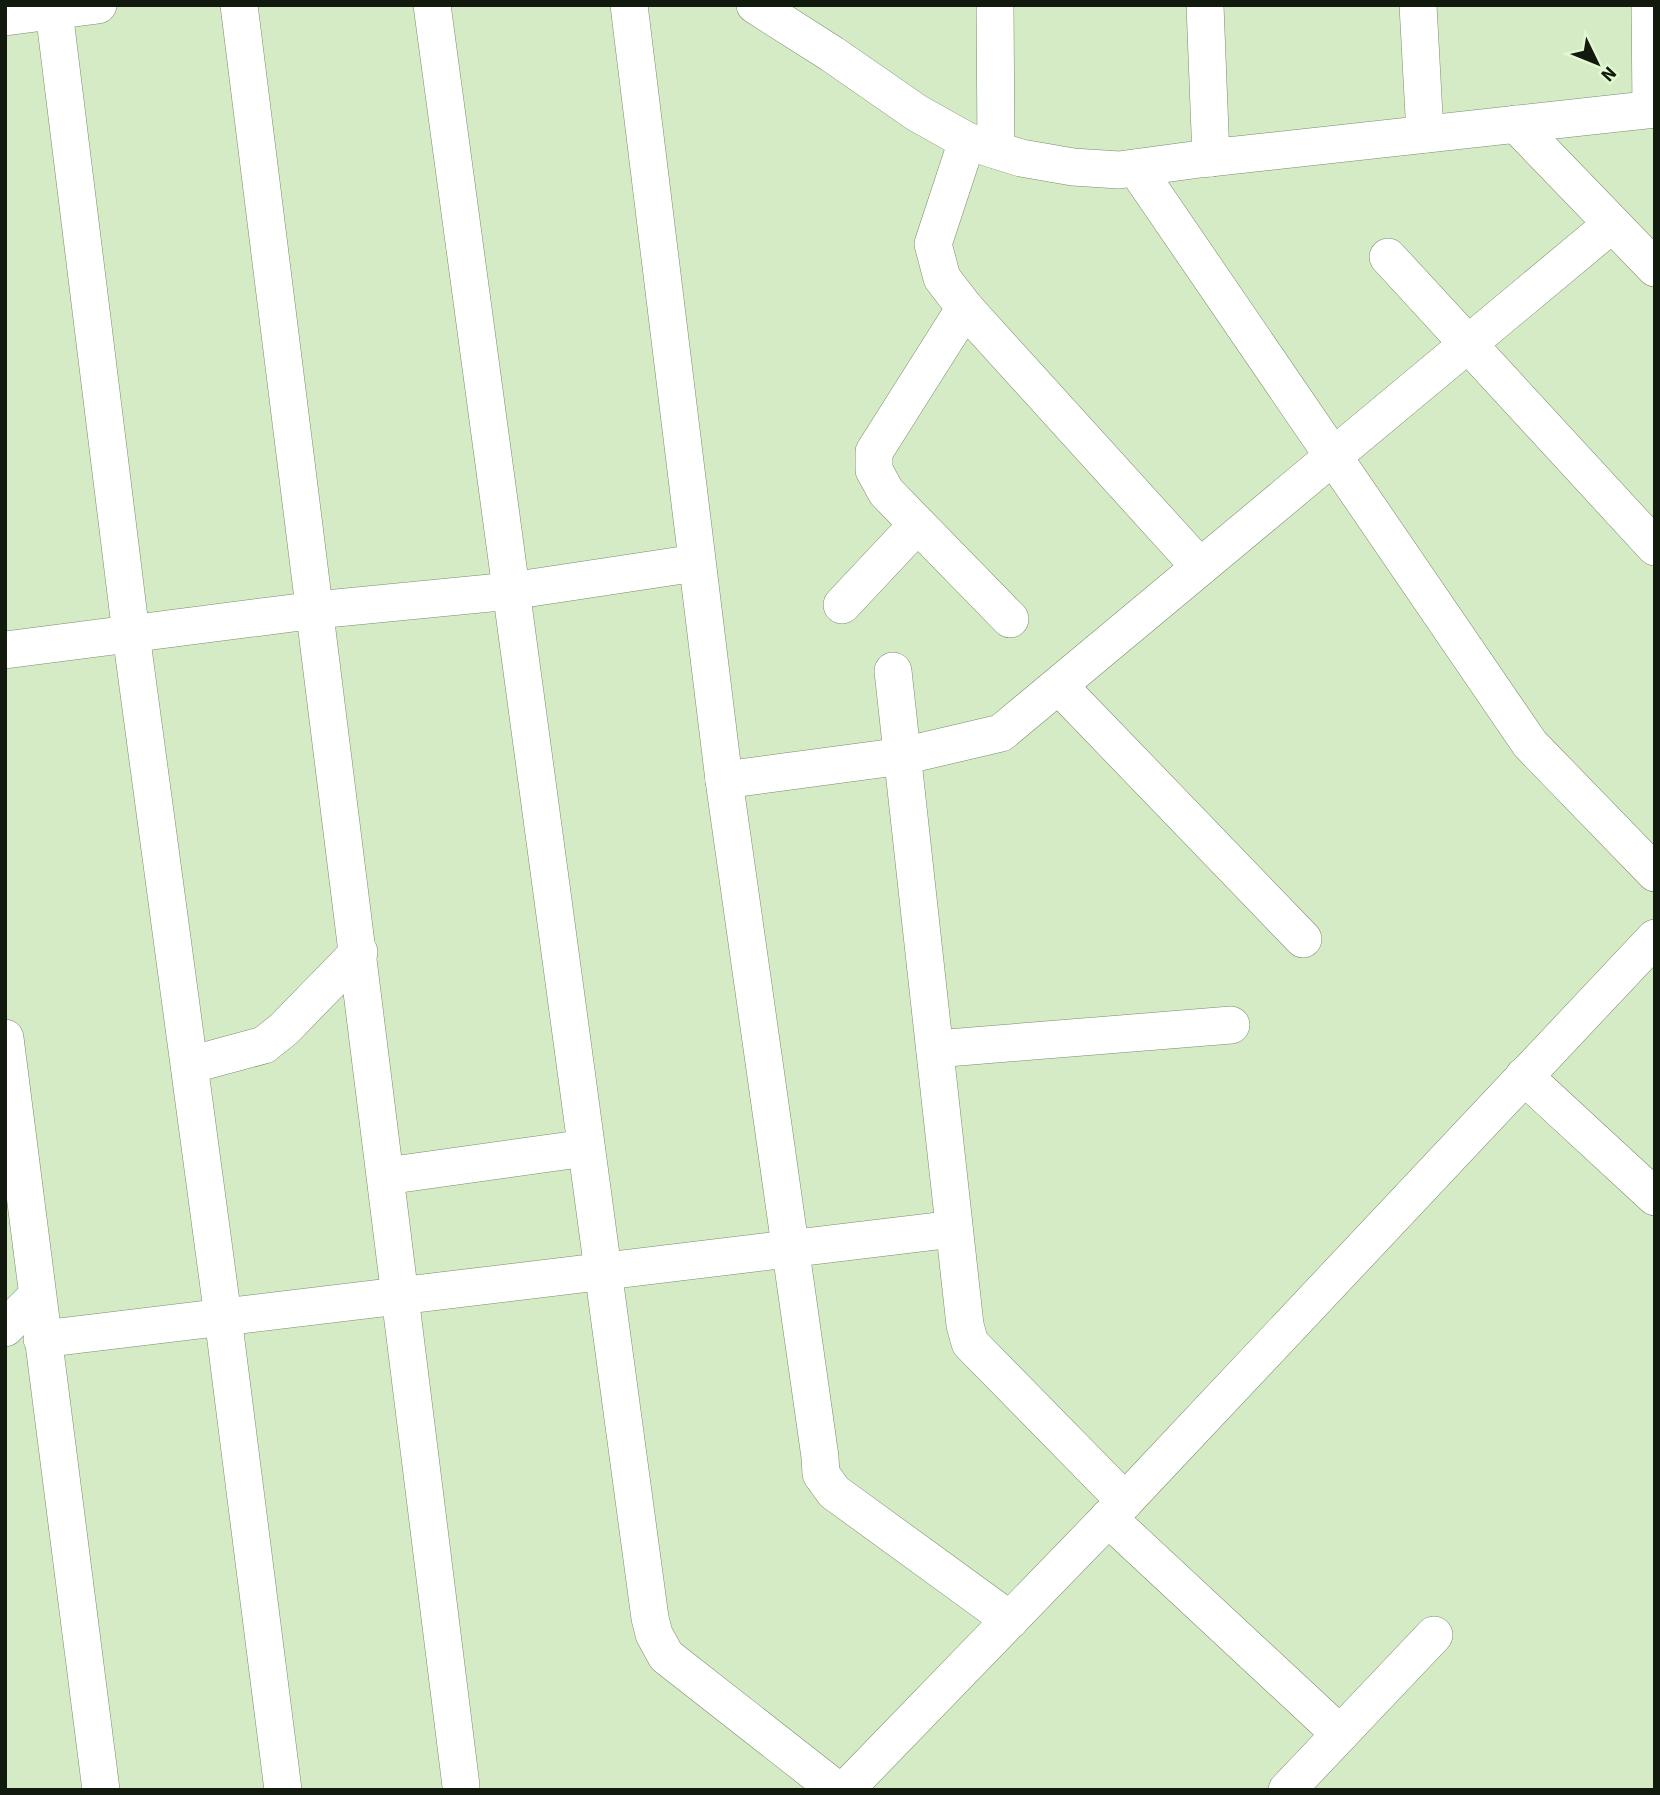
<svg xmlns="http://www.w3.org/2000/svg" width="1660" height="1795" font-family="'Source Sans 3',sans-serif">
<style>
.lines{fill:none;stroke-linecap:round;stroke-linejoin:round}
.street-casing{stroke:#788d6b;stroke-width:38}
.street{stroke:#fff;stroke-width:37}
</style>
<rect width="100%" height="100%" fill="#d4ebc5"/>
<g class="lines">
<g class="street-casing">
<g id="street">
<polyline points="239,5 461,1786"/>
<polyline points="432,5 650,1618 654,1634 666,1656 837,1790"/>
<polyline points="629,5 724,780 820,1457 821,1474 834,1492 1010,1620"/>
<polyline points="755,5 832,54 917,113 967,141 1021,158 1073,167 1119,170 1200,159 1655,109"/>
<polyline points="995,5 996,150"/>
<polyline points="1205,5 1211,158"/>
<polyline points="1418,5 1425,134"/>
<polyline points="1650,5 1651,109"/>
<polyline points="54,11 131,634 223,1317 283,1790"/>
<polyline points="5,17 98,5"/>
<polyline points="1516,124 1655,268"/>
<polyline points="967,141 933,244 942,278 965,308 1200,567"/>
<polyline points="1136,168 1530,744 1655,873"/>
<polyline points="1388,257 1655,547"/>
<polyline points="965,308 874,452 874,470 886,492 1010,619"/>
<polyline points="842,605 917,525"/>
<polyline points="5,650 316,610 511,591 696,563"/>
<polyline points="893,671 965,1325 970,1343 1125,1501"/>
<polyline points="1059,686 1303,939"/>
<polyline points="724,780 903,756 1001,733 1612,224"/>
<polyline points="5,1038 101,1790"/>
<polyline points="935,1049 1231,1025"/>
<polyline points="190,1065 264,1045 284,1029 359,952"/>
<polyline points="1524,1076 1655,1197"/>
<polyline points="386,1176 586,1148"/>
<polyline points="5,1328 37,1296"/>
<polyline points="42,1339 954,1229"/>
<polyline points="1108,1518 1340,1734"/>
<polyline points="845,1790 1125,1501 1655,938"/>
<polyline points="1287,1790 1434,1635"/>
</g>
</g>
<use href="#street" class="street"/>
</g>
<rect width="1660" height="1795" fill="none" stroke="#121a0d" stroke-width="14"/>
<g transform="translate(1597 63) rotate(133)" stroke="#e1f8d2" stroke-width="5" paint-order="stroke">
<path d="M0-5L12 26L0 18L-12 26Z" fill="#121a0d"/>
<text y="-10" font-size="19" font-weight="bold" text-anchor="middle" fill="#121a0d">N</text>
</g>
</svg>
